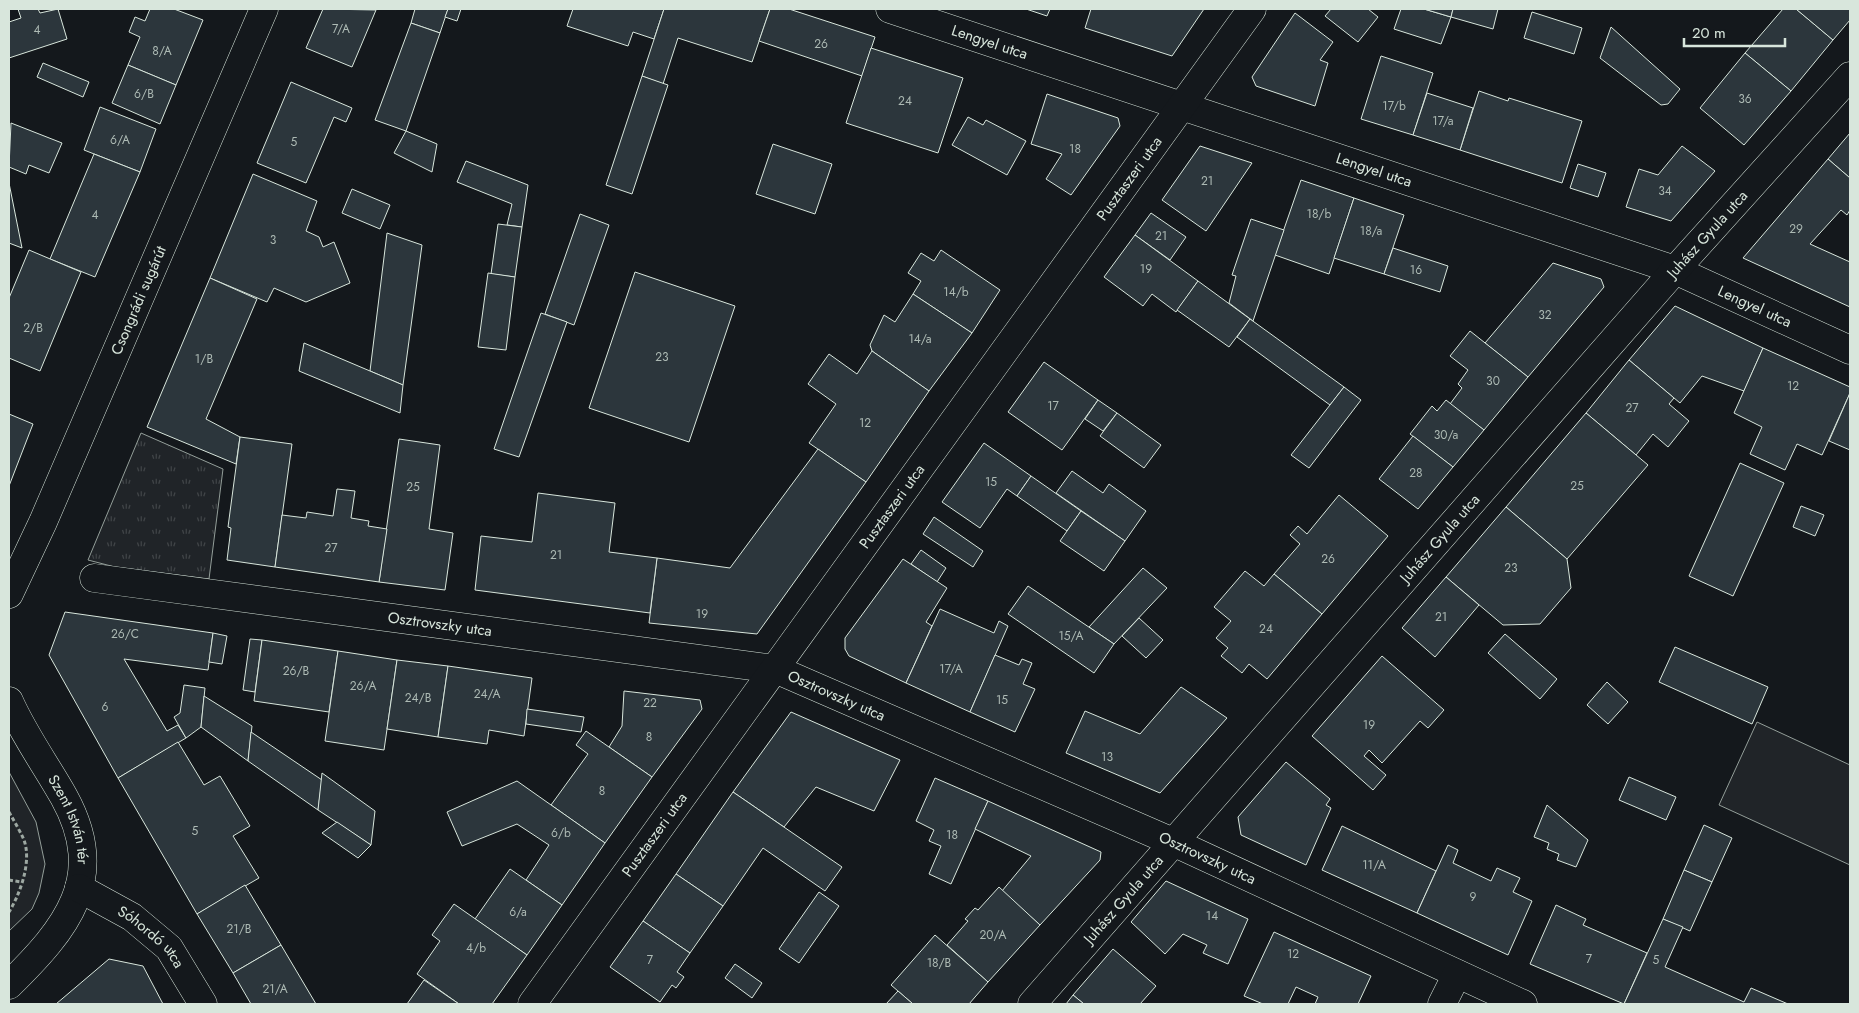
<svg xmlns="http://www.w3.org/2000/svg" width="1859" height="1013" font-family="Jost,sans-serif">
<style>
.grass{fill:url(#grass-tufts);stroke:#939e99}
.green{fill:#202428;stroke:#939e99}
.building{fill:#2c363c;stroke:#d8e6dc}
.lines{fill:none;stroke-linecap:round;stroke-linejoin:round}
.minor-casing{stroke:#d8e6dc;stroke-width:29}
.path{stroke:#9da8a2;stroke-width:3;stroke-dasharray:4 2.5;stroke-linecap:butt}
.minor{stroke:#14181c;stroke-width:28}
.labels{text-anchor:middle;stroke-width:4;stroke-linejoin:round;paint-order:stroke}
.number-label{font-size:12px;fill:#adbab4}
.street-label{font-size:15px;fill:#d8e6dc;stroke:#14181c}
</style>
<defs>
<pattern id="grass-tufts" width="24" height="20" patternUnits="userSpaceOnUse" patternTransform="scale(1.25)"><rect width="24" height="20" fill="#202428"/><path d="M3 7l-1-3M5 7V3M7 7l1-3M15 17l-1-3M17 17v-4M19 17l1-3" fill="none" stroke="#404447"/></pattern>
</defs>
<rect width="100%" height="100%" fill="#14181c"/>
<polygon class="grass" points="141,433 223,469 209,579 115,567 88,560"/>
<g class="green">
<polygon points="1757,722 1850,765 1850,865 1719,805"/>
<polygon points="9,772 36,822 45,864 39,893 32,909 9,931"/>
</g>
<g class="building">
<polygon points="18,9 38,9 40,13 58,9 67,39 9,58 9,22 21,18"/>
<polygon points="150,9 174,9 203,20 176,85 128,65 140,37 129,32 135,17 145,21"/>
<polygon points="323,9 376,10 352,67 306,48"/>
<polygon points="415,9 448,9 440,33 411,23"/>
<polygon points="448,9 461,9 457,21 445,17"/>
<polygon points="573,9 664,9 654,39 633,32 628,46 567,26"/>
<polygon points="664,9 770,9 752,62 678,38 663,84 642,76"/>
<polygon points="770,9 789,9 875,37 862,76 759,41"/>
<polygon points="1026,9 1050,9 1047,16"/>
<polygon points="1091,9 1204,9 1172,56 1085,28"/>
<polygon points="1331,9 1368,9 1378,17 1358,42 1325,16"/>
<polygon points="1401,9 1424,9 1451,17 1441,44 1394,29"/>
<polygon points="1424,9 1453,9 1451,17"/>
<polygon points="1453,9 1498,9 1493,29 1451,17"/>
<polygon points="1783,9 1796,9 1833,40 1791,91 1745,53"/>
<polygon points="1796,9 1850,9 1850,20 1833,40"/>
<polygon points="1532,12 1582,28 1574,54 1524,38"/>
<polygon points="1295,13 1333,42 1320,60 1328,63 1315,106 1256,86 1252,77"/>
<polygon points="411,23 440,33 406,131 375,120"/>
<polygon points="1611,27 1680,89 1668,104 1661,105 1600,58"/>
<polygon points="871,48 963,78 938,153 846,123"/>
<polygon points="1745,53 1791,91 1744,145 1700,108"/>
<polygon points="1381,56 1433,73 1413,135 1361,119"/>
<polygon points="43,63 89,82 83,97 37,77"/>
<polygon points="128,65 176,85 160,124 112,103"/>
<polygon points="642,76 668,85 632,194 606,185"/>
<polygon points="291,82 352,108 346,122 334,117 306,183 257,163"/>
<polygon points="1479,91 1508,101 1509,98 1582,121 1562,183 1460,150"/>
<polygon points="1427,93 1473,108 1460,150 1413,135"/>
<polygon points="1047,94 1118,118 1120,126 1071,195 1046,179 1062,154 1031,144"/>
<polygon points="100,107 156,129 140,172 84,150"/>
<polygon points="968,117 983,125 986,120 1026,141 1007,175 952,145"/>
<polygon points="11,123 62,143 49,173 29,165 26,174 9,167"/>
<polygon points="406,131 437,144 432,172 394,153"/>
<polygon points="1850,133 1850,178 1828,159"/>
<polygon points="773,144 832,164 815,214 756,194"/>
<polygon points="1200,146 1252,163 1206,231 1162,200"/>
<polygon points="1682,146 1715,171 1671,221 1626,207 1639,169 1658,175"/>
<polygon points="94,154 140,172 95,277 50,259"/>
<polygon points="1828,159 1850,178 1850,210 1847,215 1841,210 1810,244 1850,262 1850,307 1743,258"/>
<polygon points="466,161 528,185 522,227 507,225 512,204 457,182"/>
<polygon points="1578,164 1606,173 1598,197 1570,188"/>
<polygon points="253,174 317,201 306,231 319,237 323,247 334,242 350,283 306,302 274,288 267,302 210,278"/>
<polygon points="1301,180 1354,198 1329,274 1275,255"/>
<polygon points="9,183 22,248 9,243"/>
<polygon points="352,189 390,205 380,229 342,213"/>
<polygon points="1354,198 1404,215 1384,274 1334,258"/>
<polygon points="1151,213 1186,237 1170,260 1135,235"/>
<polygon points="580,214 609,225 574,325 545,314"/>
<polygon points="1251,219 1284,230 1253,321 1229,303 1236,276 1232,275"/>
<polygon points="498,224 522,227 515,277 491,274"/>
<polygon points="387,233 422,245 403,385 370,371"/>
<polygon points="1135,235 1198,281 1176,312 1152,294 1143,306 1104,277"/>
<polygon points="1393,248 1448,266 1440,292 1384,274"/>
<polygon points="29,250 81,272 40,371 9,358 9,298"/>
<polygon points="941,250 1000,290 972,333 913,294 921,281 908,273 921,253 934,261"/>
<polygon points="1553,263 1601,279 1604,287 1528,377 1485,343"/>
<polygon points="635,272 735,306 689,442 589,408"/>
<polygon points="488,273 515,277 506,350 478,347"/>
<polygon points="210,278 257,299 206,419 240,437 236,464 147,427"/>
<polygon points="1198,281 1250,319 1229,347 1177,310"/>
<polygon points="913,294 972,333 929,391 872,351 870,345 884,315 895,322"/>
<polygon points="1675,306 1763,348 1744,391 1702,376 1680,403 1629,360"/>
<polygon points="541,313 567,322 519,457 494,449"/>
<polygon points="1250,319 1344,387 1330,405 1237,337"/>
<polygon points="1470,331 1528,377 1484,430 1450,404 1462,388 1458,384 1468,370 1450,356"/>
<polygon points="304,343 403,385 400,413 299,371"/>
<polygon points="1763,348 1850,387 1850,393 1822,455 1797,444 1785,470 1750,454 1762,427 1734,413"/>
<polygon points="872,351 929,391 866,482 809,443 836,404 808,384 829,354 857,374"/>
<polygon points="1629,360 1674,398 1669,404 1689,421 1668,447 1653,434 1636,455 1586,413"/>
<polygon points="1044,362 1098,400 1062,450 1008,412"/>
<polygon points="1344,387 1361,400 1309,468 1291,455"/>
<polygon points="1850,393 1850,450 1829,441"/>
<polygon points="1098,400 1117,413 1103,431 1085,419"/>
<polygon points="1446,400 1484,430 1453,467 1410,434 1432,406 1437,411"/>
<polygon points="1117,413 1161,445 1144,468 1100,436"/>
<polygon points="1586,413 1648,465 1567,559 1506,507"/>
<polygon points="9,414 33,424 9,486"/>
<polygon points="1413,436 1453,467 1418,509 1379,479"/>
<polygon points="240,437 292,444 275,567 227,560 231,528 228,527"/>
<polygon points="399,439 440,445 429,529 453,533 445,590 379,582"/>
<polygon points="984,443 1031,476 1017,496 1007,489 980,528 942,502"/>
<polygon points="818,449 866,482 757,634 649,623 657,558 730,568"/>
<polygon points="1740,463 1784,483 1733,596 1689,576"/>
<polygon points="1072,471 1103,493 1109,484 1146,511 1125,541 1056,493"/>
<polygon points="1031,476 1081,511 1067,531 1017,496"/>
<polygon points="337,489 355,491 351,518 369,521 368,526 387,529 379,582 275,567 282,515 306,518 307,512 333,516"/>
<polygon points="538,493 615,503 609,552 657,558 650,613 475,590 481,536 532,542"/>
<polygon points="1339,495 1388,536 1322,614 1274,574 1300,544 1290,535 1298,526 1307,534"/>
<polygon points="1801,506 1824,515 1815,536 1793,527"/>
<polygon points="1506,507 1567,559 1571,588 1540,624 1503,625 1446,577"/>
<polygon points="1081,511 1125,541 1104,571 1060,541"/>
<polygon points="934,517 983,551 973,567 923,534"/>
<polygon points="921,550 946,568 937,582 911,564"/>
<polygon points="903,559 947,588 926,622 932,626 906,683 849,656 845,649 845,638"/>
<polygon points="1143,568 1167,588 1114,644 1089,627"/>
<polygon points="1245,571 1264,586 1274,574 1322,614 1267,679 1249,664 1242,673 1221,656 1228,648 1216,638 1231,621 1214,607"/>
<polygon points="1446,577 1479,605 1435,657 1402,628"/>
<polygon points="1028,586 1114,644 1094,673 1008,614"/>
<polygon points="940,609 994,633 999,621 1008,626 970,712 906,683"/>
<polygon points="65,612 213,633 208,670 124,659 167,731 178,725 186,738 118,778 49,655"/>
<polygon points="1139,618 1163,640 1146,658 1122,636"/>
<polygon points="213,633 227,636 222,664 209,662"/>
<polygon points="1505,634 1557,679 1540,699 1488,653"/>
<polygon points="250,639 262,640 255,692 243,690"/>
<polygon points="262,640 338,651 329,712 254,701"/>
<polygon points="1675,647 1768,687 1752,724 1659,682"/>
<polygon points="338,651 397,660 384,750 325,741"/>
<polygon points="995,655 1019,665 1022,659 1032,663 1023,684 1035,689 1015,732 970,712"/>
<polygon points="1382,656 1444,710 1428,728 1420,721 1382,763 1369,750 1364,756 1386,775 1373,790 1312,736"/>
<polygon points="397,660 448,666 438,737 387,729"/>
<polygon points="448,666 532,678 524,736 489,730 487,744 438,737"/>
<polygon points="1607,682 1628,702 1608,724 1587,705"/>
<polygon points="184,685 205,688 201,727 186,738 174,717 180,713"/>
<polygon points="1181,687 1227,718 1160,793 1066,753 1085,711 1140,734"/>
<polygon points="624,691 700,700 702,709 652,777 609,747 622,726"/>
<polygon points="204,696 252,726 248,761 201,727"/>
<polygon points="527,709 584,717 581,732 526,724"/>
<polygon points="791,712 900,760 874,811 816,787 784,827 733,792"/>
<polygon points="586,731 652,777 605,843 551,805 588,754 576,745"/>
<polygon points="251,732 322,780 318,810 248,761"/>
<polygon points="178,742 204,785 220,776 250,826 233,836 259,878 197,914 118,778"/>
<polygon points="1286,762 1330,799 1326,805 1331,808 1306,865 1241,835 1238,817"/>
<polygon points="322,773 375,811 371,845 318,810"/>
<polygon points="1629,777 1676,797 1666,820 1619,800"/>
<polygon points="935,778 988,801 951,884 929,874 941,846 929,841 934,830 916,821"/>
<polygon points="517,781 605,843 562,905 526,880 549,845 517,824 462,846 447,812"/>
<polygon points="733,792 842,867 825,891 763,848 723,906 676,874"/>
<polygon points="988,801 1101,852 1100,860 1040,925 1002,891 1031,856 975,829"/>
<polygon points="1547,805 1588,840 1576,867 1557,860 1559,854 1547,849 1549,843 1534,837"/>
<polygon points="337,822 371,845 358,858 322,833"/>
<polygon points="1704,825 1732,838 1712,882 1684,870"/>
<polygon points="1342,826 1436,871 1417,913 1322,870"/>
<polygon points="1448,845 1458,850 1453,863 1491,881 1497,868 1520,878 1513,892 1532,901 1508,955 1417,913"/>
<polygon points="510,869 562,905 527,955 475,919"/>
<polygon points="1684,870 1712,882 1690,931 1663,919"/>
<polygon points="676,874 723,906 690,953 643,921"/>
<polygon points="1166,881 1248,919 1228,964 1203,953 1207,945 1183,934 1165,954 1131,922"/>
<polygon points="245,885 281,945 233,973 197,914"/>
<polygon points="999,887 1040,925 988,982 947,945 968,921 965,919 975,908 978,910"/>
<polygon points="819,892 839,906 799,963 779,949"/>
<polygon points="454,904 527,955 492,1004 459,1004 417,974 440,941 432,935"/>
<polygon points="1556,905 1586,919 1583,925 1647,953 1624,1004 1530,964"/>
<polygon points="1663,919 1683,927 1665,967 1744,1002 1751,988 1788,1004 1624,1004"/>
<polygon points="643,921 690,953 677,972 684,977 676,988 672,985 660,1002 610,967"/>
<polygon points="1274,932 1371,976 1358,1004 1315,1004 1318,997 1296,987 1288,1004 1263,1004 1244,996"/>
<polygon points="935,935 988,982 969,1004 913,1004 891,985"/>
<polygon points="281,945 316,1004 251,1004 233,973"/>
<polygon points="1113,949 1156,986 1140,1004 1084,1004 1073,995"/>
<polygon points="109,959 143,966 163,1004 56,1004"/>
<polygon points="735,964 762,983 752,998 725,978"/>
<polygon points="424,980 459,1004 407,1004"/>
<polygon points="898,991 913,1004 886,1004"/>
<polygon points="1073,995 1084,1004 1066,1004"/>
</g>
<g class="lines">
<g class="minor-casing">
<g id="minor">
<path id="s1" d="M890,9l785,261 175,80"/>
<path id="s2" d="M94,578l681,91 398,173 350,162"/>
<path id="s3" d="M9,594l34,-72 221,-513"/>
<path id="s4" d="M9,701c15,34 37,64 55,96 45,81 2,132 -55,188"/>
<path id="s5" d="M79,888l53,29 37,31 34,56"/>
<path id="s6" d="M532,1004l720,-995"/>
<path id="s7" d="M1032,1004l643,-734 175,-194"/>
<polyline points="1442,1004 1457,974"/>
</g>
</g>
<g class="path">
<path d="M9,812c5,9 11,19 15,28 8,22 -4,54 -15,72"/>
<polyline points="9,880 21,882"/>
</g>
<use href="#minor" class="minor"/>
</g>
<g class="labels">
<g class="number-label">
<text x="341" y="33">7/A</text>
<text x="37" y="34">4</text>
<text x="821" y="48">26</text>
<text x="162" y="55">8/A</text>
<text x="144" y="98">6/B</text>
<text x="1745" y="103">36</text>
<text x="905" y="105">24</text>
<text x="1394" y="110">17/b</text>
<text x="1443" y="125">17/a</text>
<text x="120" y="144">6/A</text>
<text x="294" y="146">5</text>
<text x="1075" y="153">18</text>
<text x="1207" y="185">21</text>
<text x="1665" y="195">34</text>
<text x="1319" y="218">18/b</text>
<text x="95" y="219">4</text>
<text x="1796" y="233">29</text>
<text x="1371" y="235">18/a</text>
<text x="1161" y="240">21</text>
<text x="273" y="244">3</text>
<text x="1146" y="273">19</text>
<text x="1416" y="274">16</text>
<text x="956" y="296">14/b</text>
<text x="1545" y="319">32</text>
<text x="33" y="332">2/B</text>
<text x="920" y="343">14/a</text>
<text x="662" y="361">23</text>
<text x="204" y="363">1/B</text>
<text x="1493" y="385">30</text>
<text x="1793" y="390">12</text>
<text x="1053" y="410">17</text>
<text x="1632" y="412">27</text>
<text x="865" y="427">12</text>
<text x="1446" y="439">30/a</text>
<text x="1416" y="477">28</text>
<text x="991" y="486">15</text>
<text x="1577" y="490">25</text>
<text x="413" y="491">25</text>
<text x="331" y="552">27</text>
<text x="556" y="559">21</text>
<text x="1328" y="563">26</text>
<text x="1511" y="572">23</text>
<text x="702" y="618">19</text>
<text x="1441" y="621">21</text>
<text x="1266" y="633">24</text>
<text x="125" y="638">26/C</text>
<text x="1071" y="640">15/A</text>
<text x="951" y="673">17/A</text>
<text x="296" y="675">26/B</text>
<text x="363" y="690">26/A</text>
<text x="487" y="698">24/A</text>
<text x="418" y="702">24/B</text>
<text x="1002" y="704">15</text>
<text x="650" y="707">22</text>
<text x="105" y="711">6</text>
<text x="1369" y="729">19</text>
<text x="649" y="741">8</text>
<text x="1107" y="761">13</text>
<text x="602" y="795">8</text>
<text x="195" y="835">5</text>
<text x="561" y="837">6/b</text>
<text x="952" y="839">18</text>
<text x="1374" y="869">11/A</text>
<text x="1473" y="901">9</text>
<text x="518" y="916">6/a</text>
<text x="1212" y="920">14</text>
<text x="239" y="933">21/B</text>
<text x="993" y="939">20/A</text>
<text x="476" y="952">4/b</text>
<text x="1293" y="958">12</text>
<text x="1589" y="963">7</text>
<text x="650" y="964">7</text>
<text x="1656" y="964">5</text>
<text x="939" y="967">18/B</text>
<text x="275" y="993">21/A</text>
</g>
<g class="street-label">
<text dy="5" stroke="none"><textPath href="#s1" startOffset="105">Lengyel utca</textPath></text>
<text dy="5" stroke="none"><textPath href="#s1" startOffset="510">Lengyel utca</textPath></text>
<text dy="5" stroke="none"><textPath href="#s6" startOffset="1019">Pusztaszeri utca</textPath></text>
<text dy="5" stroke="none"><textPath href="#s7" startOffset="1024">Juhász Gyula utca</textPath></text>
<text dy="5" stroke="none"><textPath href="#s3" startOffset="321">Csongrádi sugárút</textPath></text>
<text dy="5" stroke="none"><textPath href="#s1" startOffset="915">Lengyel utca</textPath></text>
<text dy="5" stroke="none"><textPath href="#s6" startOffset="614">Pusztaszeri utca</textPath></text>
<text dy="5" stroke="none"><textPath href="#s7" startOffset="619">Juhász Gyula utca</textPath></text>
<text dy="5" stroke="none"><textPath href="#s2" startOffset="349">Osztrovszky utca</textPath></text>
<text dy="5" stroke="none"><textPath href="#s2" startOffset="754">Osztrovszky utca</textPath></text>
<text dy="5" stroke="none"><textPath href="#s4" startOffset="134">Szent István tér</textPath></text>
<text dy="5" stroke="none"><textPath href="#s6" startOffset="209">Pusztaszeri utca</textPath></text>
<text dy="5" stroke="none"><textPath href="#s2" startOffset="1159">Osztrovszky utca</textPath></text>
<text dy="5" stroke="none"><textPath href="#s7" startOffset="139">Juhász Gyula utca</textPath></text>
<text dy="5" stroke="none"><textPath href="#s5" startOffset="88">Sóhordó utca</textPath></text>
</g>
</g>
<rect width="1859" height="1013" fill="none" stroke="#d8e6dc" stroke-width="20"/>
<path d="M1684 38v8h101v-8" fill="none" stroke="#d8e6dc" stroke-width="2.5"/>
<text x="1692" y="38" font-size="15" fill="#d8e6dc" stroke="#14181c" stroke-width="4" paint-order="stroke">20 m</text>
</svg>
